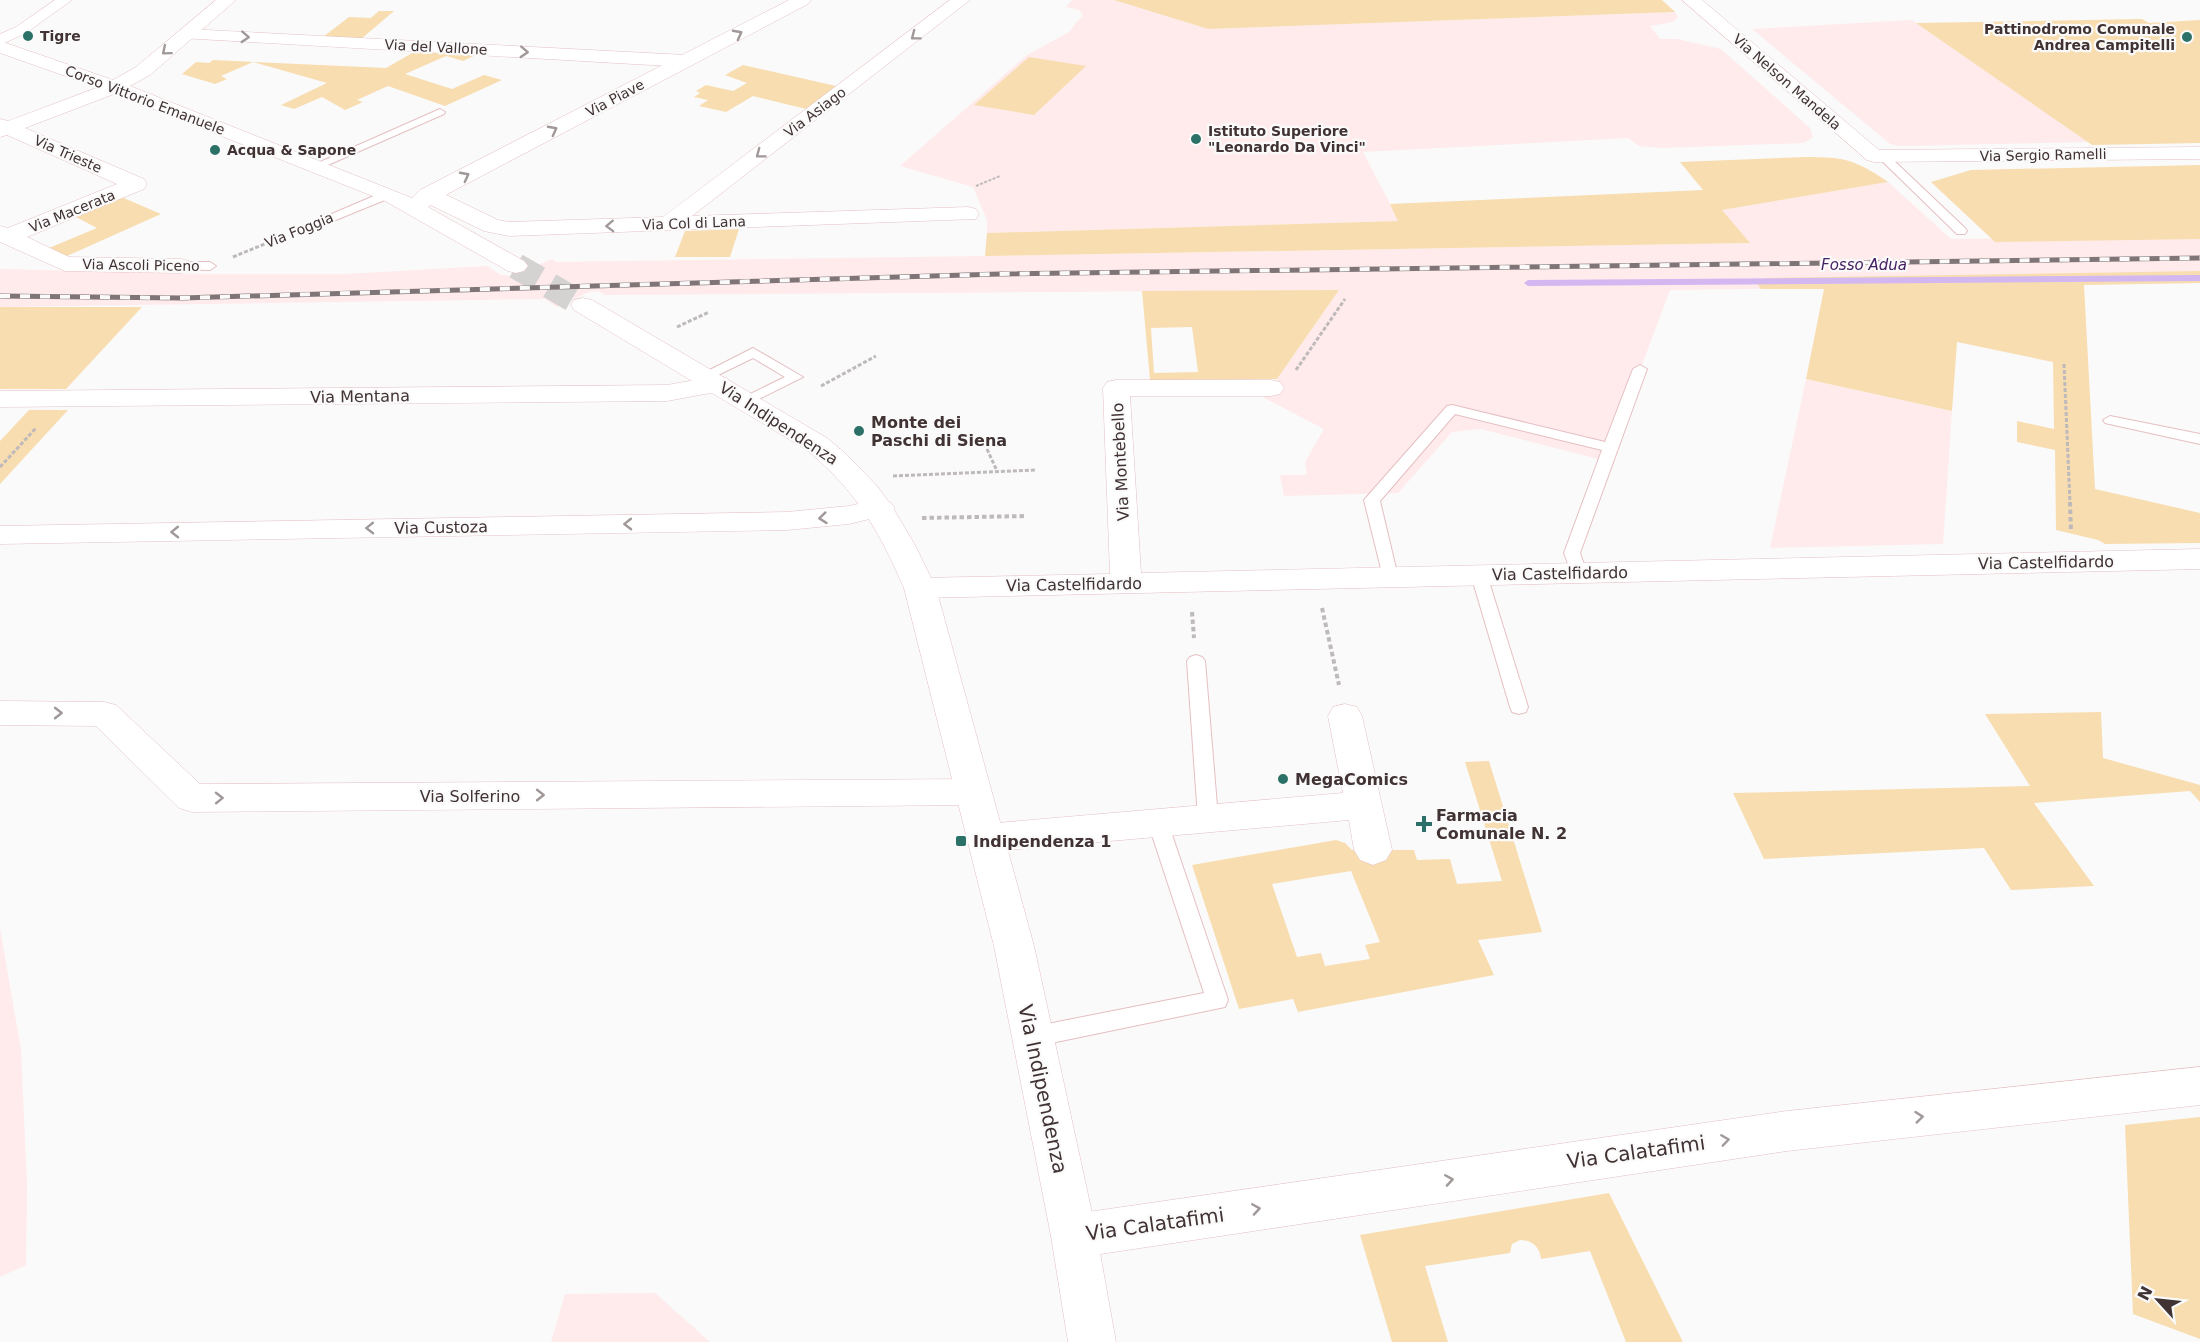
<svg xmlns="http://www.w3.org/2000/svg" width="2200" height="1342" font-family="'DejaVu Sans',sans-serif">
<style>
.built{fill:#ffebec}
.green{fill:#f8ddb0;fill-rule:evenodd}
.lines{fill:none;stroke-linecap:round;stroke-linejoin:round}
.stream{fill:#d3b7f1;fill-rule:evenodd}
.tertiary-tunnel{stroke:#d5d2d2;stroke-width:26;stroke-dasharray:26 13;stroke-linecap:butt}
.service-casing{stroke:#e5bfc2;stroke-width:2}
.pedestrian-casing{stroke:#e5bfc2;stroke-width:1}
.minor-casing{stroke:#e5bfc2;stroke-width:1}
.tertiary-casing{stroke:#e5bfc2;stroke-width:1}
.path-far2{stroke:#beb9ba;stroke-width:2;stroke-dasharray:3 1.5;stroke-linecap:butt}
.path-far1{stroke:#beb9ba;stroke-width:3;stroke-dasharray:4 2;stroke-linecap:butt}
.path{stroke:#beb9ba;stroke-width:4;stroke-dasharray:4.5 3;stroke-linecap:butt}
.service{fill:#fff;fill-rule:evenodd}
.pedestrian{fill:#fff;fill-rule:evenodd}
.minor{fill:#fff;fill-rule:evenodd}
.tertiary{fill:#fff;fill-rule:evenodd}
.rail-casing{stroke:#7f7576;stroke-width:5}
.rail{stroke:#fafafa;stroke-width:4;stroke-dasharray:10;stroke-linecap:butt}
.oneway{stroke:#a09899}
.poi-dot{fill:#2b7167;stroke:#fafafa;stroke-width:2}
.labels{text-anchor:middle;stroke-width:4.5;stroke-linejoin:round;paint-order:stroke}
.far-poi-label{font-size:14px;font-weight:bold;fill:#413233;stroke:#fafafa;text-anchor:start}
.far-street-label{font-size:14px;fill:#413233;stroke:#fafafa}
.far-water-label{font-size:15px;font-style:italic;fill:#452164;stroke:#fafafa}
.street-label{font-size:16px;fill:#413233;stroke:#fafafa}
.poi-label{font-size:16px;font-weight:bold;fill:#413233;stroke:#fafafa;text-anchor:start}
.near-street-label{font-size:20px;fill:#413233;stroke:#fafafa}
</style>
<rect width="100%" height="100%" fill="#fafafa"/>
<g class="built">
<polygon points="1072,0 1114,0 1208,29 1675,12 1678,17 1673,22 1650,26 1660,39 1677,39 1721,49 1810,128 1813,137 1804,143 1662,148 1639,146 1628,138 1363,152 1399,221 987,233 987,220 973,187 900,166 1027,55 1069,32 1083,15 1079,10 1066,7"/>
<polygon points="1912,20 2088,142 1900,146 1890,144 1752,29"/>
<polygon points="1888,182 1951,239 2200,235 2200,283 1670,290 1606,461 1481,429 1452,432 1398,493 1284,496 1280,475 1307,475 1305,462 1324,429 1264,398 1339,290 605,295 598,291 589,292 557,307 545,299 0,307 0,269 202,274 346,274 487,266 501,275 512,276 552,259 556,262 985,256 1749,243 1722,210"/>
<polygon points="1806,379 1952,411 1943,544 1770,548"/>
<polygon points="0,928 21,1050 27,1185 26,1265 0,1277"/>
<polygon points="655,1293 710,1342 551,1342 565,1294"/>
</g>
<g class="green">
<polygon points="1114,0 1662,0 1675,12 1208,29"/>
<polygon points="379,11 394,11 361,39 323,37 349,17 371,18"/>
<polygon points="2142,19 2149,23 2200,20 2200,143 2092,145 1916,23"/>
<polygon points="414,52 476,55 463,61 446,56 405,74 452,89 484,75 502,80 445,106 388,86 357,100 363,102 345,110 322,97 294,109 281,105 327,83 253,62 221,76 227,79 215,84 182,74 196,62 209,63 213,60 386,68"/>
<polygon points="1029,57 1086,66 1034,115 974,105"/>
<polygon points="743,65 836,86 806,109 753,96 726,112 699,106 708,100 694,97 700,93 696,91 706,85 733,91 747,83 725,75"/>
<path d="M1806,157c39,0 50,3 82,25l-166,28 28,33 -765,13 2,-23 411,-12 -8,-17 313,-14 -23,-28z"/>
<polygon points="2200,165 2200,239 1995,242 1931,182 1971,170"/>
<polygon points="119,196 161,214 67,256 49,248 97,228 72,215"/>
<polygon points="739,229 730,257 675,257 685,231"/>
<polygon points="2200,271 2200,283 2084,285 2095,489 2200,513 2200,543 2105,544 2098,540 2056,530 2055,450 2017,442 2017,421 2054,429 2053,362 1957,342 1952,411 1806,379 1824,289 1761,289 1758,285 1761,279 1767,278"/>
<path d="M1339,290l-62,89 -127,1 -8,-89zM1192,327l6,45 -44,1 -3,-45z"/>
<polygon points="0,307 142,307 66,389 0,389"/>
<polygon points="29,410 68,410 0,484 0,441"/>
<polygon points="2101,712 2103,758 2200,785 2200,802 2190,791 2034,803 2094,886 2011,890 1984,848 1764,859 1733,793 2030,786 1985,714"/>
<path d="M1489,761l53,171 -64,8 16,35 -196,37 -5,-13 -54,10 -47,-144 144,-25 9,3 7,7h62l3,10 33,-1 7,25 45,-3 -37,-119zM1351,871l29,71 -15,3 5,14 -45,7 -4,-13 -24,4 -25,-73z"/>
<polygon points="2200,1117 2200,1339 2133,1314 2125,1125"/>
<path d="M1609,1193l74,149h-57l-36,-91 -49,8c-1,-12 -9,-19 -21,-19l-8,4 -2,9 -85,13 23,76h-56l-32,-107z"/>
</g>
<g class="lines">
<polygon class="stream" points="2200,275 2200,281 1528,286 1524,283 1528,280"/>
<polyline class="tertiary-tunnel" points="516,266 583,305"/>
<g class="service-casing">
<g id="service">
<polygon points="440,109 445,112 444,114 321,168 317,169 311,166"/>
<polygon points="1885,155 1889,156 1965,228 1967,231 1965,234 1957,234 1881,160 1881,156"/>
<polygon points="388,190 394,194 392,197 304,233 300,234 294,230"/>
<polygon points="181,262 210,262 216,266 210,270 176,269 175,266"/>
<polygon points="753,348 803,377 747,405 740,401 742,398 785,377 753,358 710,379 700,379 698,376"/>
<polygon points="1640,365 1647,369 1580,553 1587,573 1585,577 1573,577 1564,553 1602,450 1455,414 1380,501 1398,577 1396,581 1384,581 1364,500 1447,406 1452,405 1605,442 1633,369"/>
<polygon points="2110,416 2200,434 2200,444 2105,423 2103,420"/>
<polygon points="1479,570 1485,571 1487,575 1528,707 1526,712 1519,714 1512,712 1510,707 1471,575 1473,571"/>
<polygon points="1196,655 1202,657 1205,661 1218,818 1215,823 1208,826 1201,823 1198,818 1187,661 1190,657"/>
<polygon points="1158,815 1165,818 1168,823 1228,1000 1225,1007 1032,1047 1024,1044 1021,1037 1024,1030 1032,1027 1204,993 1148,823 1151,818"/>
</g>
</g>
<g class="pedestrian-casing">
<polygon id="pedestrian" points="55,0 72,0 26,33 0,45 0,34 16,27"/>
</g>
<g class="minor-casing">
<g id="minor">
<polygon points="950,0 970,0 692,216 968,207 976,209 979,214 976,219 509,236 484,231 420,200 417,195 420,190 428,188 436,190 498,220 509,222 663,217"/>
<polygon points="1682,0 1702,0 1879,150 2200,147 2200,159 1874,162 1867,160"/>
<polygon points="187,29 686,55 693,57 695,61 693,65 686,67 181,38 178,34 181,30"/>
<polygon points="115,81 122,83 125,87 122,91 25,128 144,179 147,184 144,189 27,237 69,257 181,259 189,261 193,266 189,271 181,273 65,271 0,242 0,226 8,228 117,184 7,135 0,137 0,119 8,121"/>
<polygon points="718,376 727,378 731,384 727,390 667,401 0,407 0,391 667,385"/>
<polygon points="1116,380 1271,380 1280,382 1284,388 1280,394 1271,396 1130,396 1141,573 2200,549 2200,569 920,598 909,595 904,588 909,581 920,578 1110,574 1103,388 1107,382"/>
<polygon points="880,499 890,502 895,508 890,514 849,524 787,530 0,544 0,526 787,512 849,506"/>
<polygon points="0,701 104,702 116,705 200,784 973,779 986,782 991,792 986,802 973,805 192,812 179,808 96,726 0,725"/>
<polygon points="1345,704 1357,707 1362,716 1392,850 1386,860 1373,865 1360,860 1354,850 1349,820 985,852 972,848 967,838 972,828 985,824 1343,793 1328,716 1333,707"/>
<polygon points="2200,1067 2200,1105 1787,1151 1074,1258 1058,1252 1051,1236 1058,1220 1074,1214 1787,1111"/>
</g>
</g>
<g class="tertiary-casing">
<g id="tertiary">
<polygon points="216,0 236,0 150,75 130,86 412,198 420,190 789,0 811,0 808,4 436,200 428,207 524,261 528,266 524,271 516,273 508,271 385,201 108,91 0,53 0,41 113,80 136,67"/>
<path d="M583,298l9,2 235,138 19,16 31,32 16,22 22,37 21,43 98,358 63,290 19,106h-48l-17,-106 -57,-290 -90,-358c-26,-59 -47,-96 -97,-138l-233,-140 -3,-5 3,-5z"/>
</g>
</g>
<polyline class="path-far2" points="976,186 1000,176"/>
<g class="path-far1">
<polyline points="233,257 279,238"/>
<polyline points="677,327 709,312"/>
<polyline points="2064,364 2070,503"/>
<polyline points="1296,370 1345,299"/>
<polyline points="821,386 876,356"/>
<polyline points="982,438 997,471"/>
<polyline points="0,467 36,428"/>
<polyline points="893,476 1035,470"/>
</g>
<g class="path">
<polyline points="2070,502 2071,532"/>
<polyline points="922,518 1026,516"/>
<polyline points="1322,608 1339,685"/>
<polyline points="1192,612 1194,638"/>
</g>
<use href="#service" class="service"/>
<use href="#pedestrian" class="pedestrian"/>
<use href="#minor" class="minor"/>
<use href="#tertiary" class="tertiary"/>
<g class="rail-casing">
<polyline id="rail" points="0,296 182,298 1000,274 2200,258"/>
</g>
<use href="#rail" class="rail"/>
</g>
<defs><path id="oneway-chevron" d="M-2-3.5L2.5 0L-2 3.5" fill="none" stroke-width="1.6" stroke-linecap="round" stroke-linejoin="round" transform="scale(1.5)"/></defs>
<g class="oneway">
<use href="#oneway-chevron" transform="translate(738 34) rotate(-28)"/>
<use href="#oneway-chevron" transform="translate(915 36) rotate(143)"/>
<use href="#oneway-chevron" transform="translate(245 37) rotate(3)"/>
<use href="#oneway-chevron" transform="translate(166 51) rotate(140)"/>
<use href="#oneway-chevron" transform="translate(524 52) rotate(3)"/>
<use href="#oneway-chevron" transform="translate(553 130) rotate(-28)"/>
<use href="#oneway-chevron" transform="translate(760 154) rotate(143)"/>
<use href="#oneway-chevron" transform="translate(465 176) rotate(-28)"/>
<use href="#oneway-chevron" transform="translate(610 226) rotate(178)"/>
<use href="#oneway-chevron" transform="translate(823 518) rotate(174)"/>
<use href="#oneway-chevron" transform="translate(628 524) rotate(179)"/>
<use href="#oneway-chevron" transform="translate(370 528) rotate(179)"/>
<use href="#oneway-chevron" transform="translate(175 532) rotate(179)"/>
<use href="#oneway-chevron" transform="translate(58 713)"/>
<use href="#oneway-chevron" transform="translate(540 795)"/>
<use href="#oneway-chevron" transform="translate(219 798) rotate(-1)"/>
<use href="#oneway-chevron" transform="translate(1919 1117) rotate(-6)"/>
<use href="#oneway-chevron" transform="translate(1725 1140) rotate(-8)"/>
<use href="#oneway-chevron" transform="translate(1449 1180) rotate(-9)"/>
<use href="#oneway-chevron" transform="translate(1256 1209) rotate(-9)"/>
</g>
<g class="poi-dot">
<circle cx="28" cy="36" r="6"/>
<circle cx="2187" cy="37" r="6"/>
<circle cx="1196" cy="139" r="6"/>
<circle cx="215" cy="150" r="6"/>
<circle cx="859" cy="431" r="6"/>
<circle cx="1283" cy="779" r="6"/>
<path d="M1421 815h6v6h6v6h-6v6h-6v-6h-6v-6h6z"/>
<rect x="955" y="835" width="12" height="12" rx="3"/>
</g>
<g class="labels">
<g class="far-poi-label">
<text x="2175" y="34" text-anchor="end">Pattinodromo Comunale<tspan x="2175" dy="16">Andrea Campitelli</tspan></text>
<text x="40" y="41">Tigre</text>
<text x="1208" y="136">Istituto Superiore<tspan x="1208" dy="16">"Leonardo Da Vinci"</tspan></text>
<text x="227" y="155">Acqua &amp; Sapone</text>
</g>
<g class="far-street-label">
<text transform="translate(436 47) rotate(3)" y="5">Via del Vallone</text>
<text transform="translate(1787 82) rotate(41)" y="5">Via Nelson Mandela</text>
<text transform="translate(615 98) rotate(-28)" y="5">Via Piave</text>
<text transform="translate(145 100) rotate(21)" y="5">Corso Vittorio Emanuele</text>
<text transform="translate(815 112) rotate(-37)" y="5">Via Asiago</text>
<text transform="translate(68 154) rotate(24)" y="5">Via Trieste</text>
<text transform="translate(2043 155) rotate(-1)" y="5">Via Sergio Ramelli</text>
<text transform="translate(72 211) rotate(-22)" y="5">Via Macerata</text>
<text transform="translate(694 223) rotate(-2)" y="5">Via Col di Lana</text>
<text transform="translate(299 230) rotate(-22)" y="5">Via Foggia</text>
<text transform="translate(141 265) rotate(1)" y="5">Via Ascoli Piceno</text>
</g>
<g class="far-water-label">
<text x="1864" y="270">Fosso Adua</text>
</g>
<g class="street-label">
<text transform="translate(360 396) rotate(-1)" y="6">Via Mentana</text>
<text transform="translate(779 423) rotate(33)" y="6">Via Indipendenza</text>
<text transform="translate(1120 462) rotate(-93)" y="6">Via Montebello</text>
<text transform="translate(441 527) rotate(-1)" y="6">Via Custoza</text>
<text transform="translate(2046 562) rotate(-1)" y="6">Via Castelfidardo</text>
<text transform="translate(1560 573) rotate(-1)" y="6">Via Castelfidardo</text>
<text transform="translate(1074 584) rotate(-1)" y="6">Via Castelfidardo</text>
<text x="470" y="802">Via Solferino</text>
</g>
<g class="poi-label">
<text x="871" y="428">Monte dei<tspan x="871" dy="18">Paschi di Siena</tspan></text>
<text x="1295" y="785">MegaComics</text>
<text x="1436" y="821">Farmacia<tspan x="1436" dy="18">Comunale N. 2</tspan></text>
<text x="973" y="847">Indipendenza 1</text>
</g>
<g class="near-street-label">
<text transform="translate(1043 1089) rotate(78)" y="7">Via Indipendenza</text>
<text transform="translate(1636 1152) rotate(-8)" y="7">Via Calatafimi</text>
<text transform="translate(1155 1224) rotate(-8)" y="7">Via Calatafimi</text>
</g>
</g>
<g transform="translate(2158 1300) rotate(297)" stroke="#fafafa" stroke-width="4.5" paint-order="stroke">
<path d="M0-4.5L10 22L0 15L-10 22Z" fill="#413233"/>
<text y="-9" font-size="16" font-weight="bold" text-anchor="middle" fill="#413233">N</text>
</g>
</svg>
